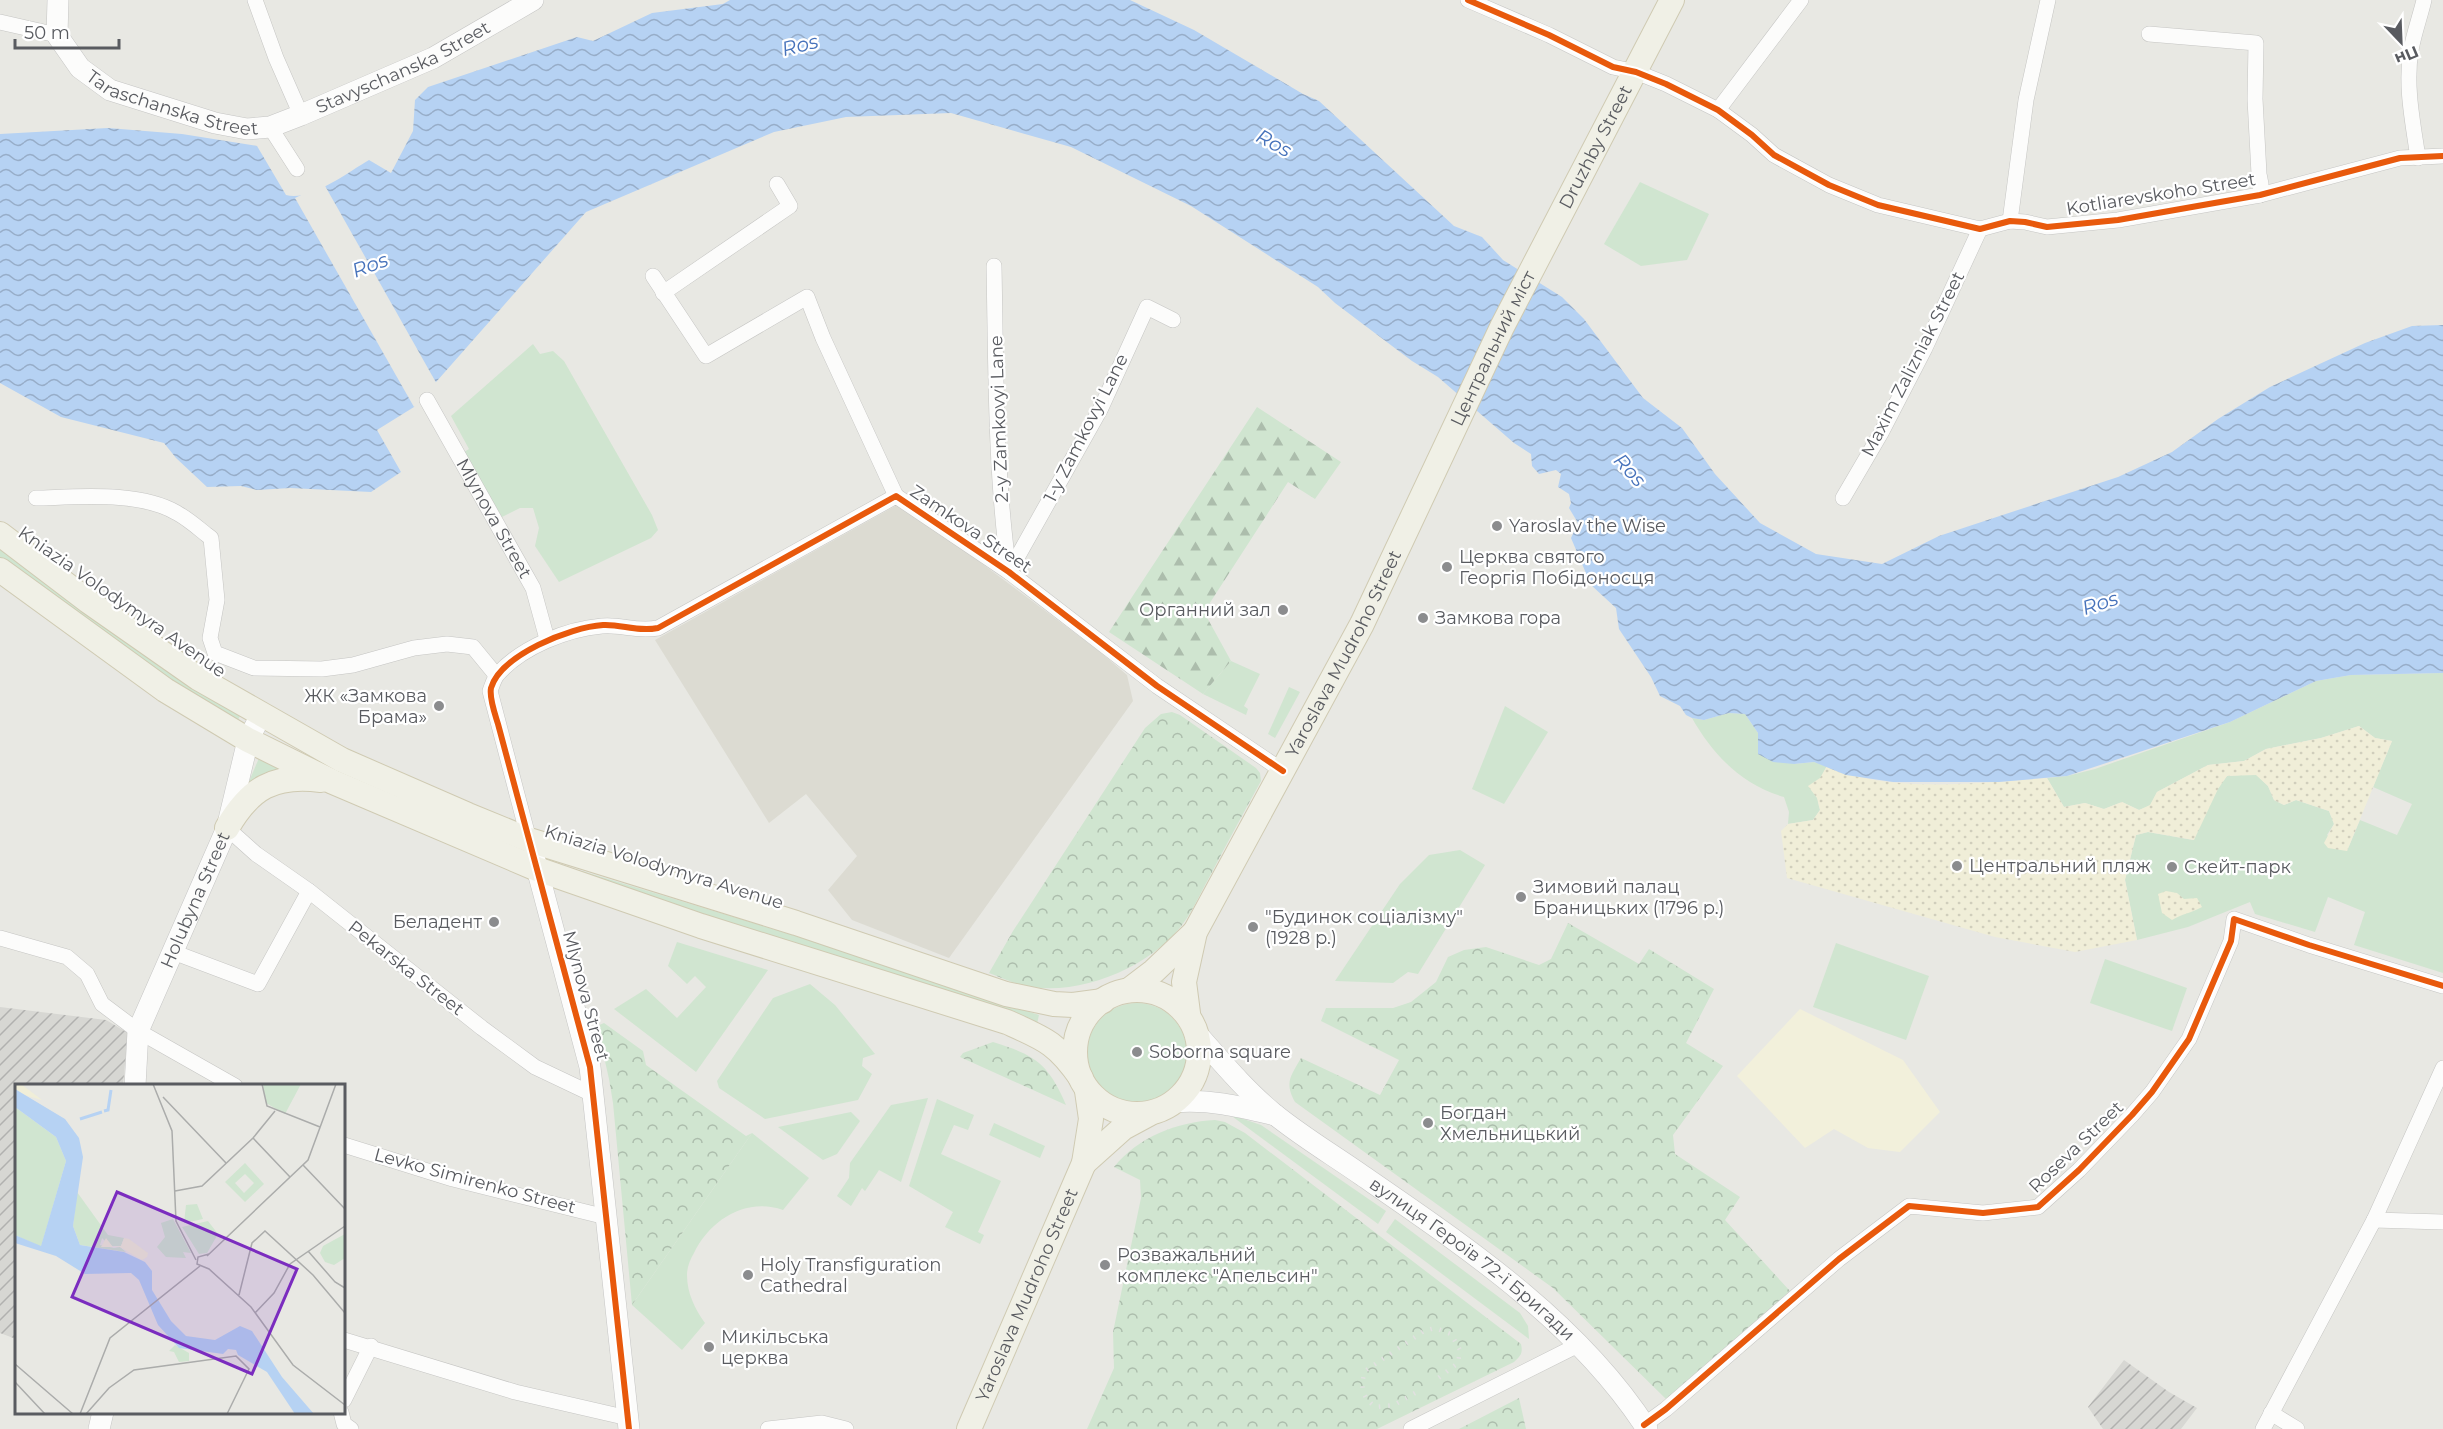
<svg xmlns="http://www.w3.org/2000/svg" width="2443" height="1429" font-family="Montserrat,sans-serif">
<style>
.commercial{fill:#f2f0db}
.industrial{fill:url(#industrial-furrows)}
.education{fill:#dcdbd2}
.grass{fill:#d0e5d0}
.forest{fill:url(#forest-firs)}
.sand{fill:url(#sand-dots)}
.park{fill:url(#park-crowns)}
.water{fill:url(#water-waves)}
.pier{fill:#e8e8e3}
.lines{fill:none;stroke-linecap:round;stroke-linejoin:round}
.street-casing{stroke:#c5c5c3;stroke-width:16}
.secondary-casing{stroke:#c5c5c4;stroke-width:22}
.primary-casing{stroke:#cfcab2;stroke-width:26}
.street{stroke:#fcfcfb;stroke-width:15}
.secondary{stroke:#fcfcfb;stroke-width:21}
.primary{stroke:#f0f0e6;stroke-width:24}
.rail{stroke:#e1e1e0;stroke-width:4.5;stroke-dasharray:1.5 8;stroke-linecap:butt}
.cycleway-casing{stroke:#fff;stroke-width:10}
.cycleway{stroke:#e8590c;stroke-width:6}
.poi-dot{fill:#8b8c8e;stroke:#fff;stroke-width:2}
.labels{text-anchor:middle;stroke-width:4.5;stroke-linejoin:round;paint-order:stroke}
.street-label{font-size:18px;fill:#595b60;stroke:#fff}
.poi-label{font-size:18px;fill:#595b60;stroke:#fff;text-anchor:start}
.water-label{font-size:20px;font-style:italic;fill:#4672bb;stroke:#fff}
.inset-river{fill:none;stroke:#b6d2f3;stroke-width:3}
.inset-road{fill:none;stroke:#abacab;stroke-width:1.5}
.view{fill:#7b2cbf;fill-opacity:0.15;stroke:#7b2cbf;stroke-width:3}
.inset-edge{fill:none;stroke:#595b60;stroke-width:3}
</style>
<defs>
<pattern id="industrial-furrows" width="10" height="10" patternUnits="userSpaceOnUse" patternTransform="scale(1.5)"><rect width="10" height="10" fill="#d7d7d3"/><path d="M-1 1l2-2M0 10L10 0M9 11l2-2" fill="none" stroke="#b1b1af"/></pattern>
<pattern id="forest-firs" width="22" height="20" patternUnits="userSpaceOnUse" patternTransform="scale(1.5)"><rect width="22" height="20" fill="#d0e5d0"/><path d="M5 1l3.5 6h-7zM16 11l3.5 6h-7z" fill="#acbdac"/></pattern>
<pattern id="sand-dots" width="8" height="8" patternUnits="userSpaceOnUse" patternTransform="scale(1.5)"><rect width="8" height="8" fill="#f0eed8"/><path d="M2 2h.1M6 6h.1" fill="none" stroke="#d0cebc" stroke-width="1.8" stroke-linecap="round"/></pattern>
<pattern id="park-crowns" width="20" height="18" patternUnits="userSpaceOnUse" patternTransform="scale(1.5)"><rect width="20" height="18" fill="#d0e5d0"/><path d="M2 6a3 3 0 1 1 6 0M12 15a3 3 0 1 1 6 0" fill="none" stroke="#acbdac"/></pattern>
<pattern id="water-waves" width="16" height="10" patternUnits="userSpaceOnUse" patternTransform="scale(1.5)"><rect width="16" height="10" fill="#b6d2f3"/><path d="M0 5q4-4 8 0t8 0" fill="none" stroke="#97adc8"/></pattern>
</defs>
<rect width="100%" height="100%" fill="#e8e8e3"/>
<polygon class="commercial" points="1800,1009 1903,1060 1940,1112 1900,1152 1868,1148 1834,1129 1805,1148 1737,1076"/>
<g class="industrial">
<polygon points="0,1007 106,1020 128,1033 123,1085 16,1086 16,1339 0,1333"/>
<polygon points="2124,1360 2169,1392 2197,1408 2181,1429 2103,1429 2088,1407"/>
</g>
<polygon class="education" points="897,505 917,515 1099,651 1127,675 1133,701 949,958 852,920 828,890 857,856 806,794 769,823 655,640"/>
<g class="grass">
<polygon points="1640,182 1709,214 1687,260 1641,266 1604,244"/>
<polygon points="533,344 540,354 553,351 564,361 652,515 658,530 651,538 559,582 535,546 539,528 533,508 520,508 502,517 464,452 469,449 451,416"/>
<polygon points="0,545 184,679 240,716 236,724 82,621 0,558"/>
<polygon points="1231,661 1260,674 1244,706 1248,709 1246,715 1203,694"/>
<polygon points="2443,673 2443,973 2354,945 2365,912 2328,897 2315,932 2255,914 2250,902 2188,927 2137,940 2125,880 2136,835 2148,832 2193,840 2218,788 2227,776 2256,774 2268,786 2274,800 2284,805 2296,800 2329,811 2334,824 2327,835 2347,851 2360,820 2397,835 2412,804 2373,787 2392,741 2375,738 2359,726 2321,738 2266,749 2244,761 2208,765 2157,792 2150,806 2139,810 2122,802 2104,809 2085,803 2064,807 2047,778 2067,776 2095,769 2230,722 2316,681 2351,675"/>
<polygon points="1289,687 1300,692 1275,738 1268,734"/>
<polygon points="1505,706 1548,732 1504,804 1472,789"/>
<path d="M1729,713l16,1 13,19 36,31 20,-2 13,4c-9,15 -12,28 -7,44l-7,10 -25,4 1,-12 -5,-15c-42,-12 -71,-42 -92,-79l12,2z"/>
<polygon points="259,758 285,772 245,791"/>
<polygon points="1460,850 1485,865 1418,974 1408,972 1393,983 1335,981 1400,884 1429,855"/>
<polygon points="582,871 832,947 1039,1015 1037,1024 581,876"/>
<polygon points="677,942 768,970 696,1072 614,1009 646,989 677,1018 706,987 695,976 687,984 668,966"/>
<polygon points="1836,943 1929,976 1906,1040 1813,1007"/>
<polygon points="2105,959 2187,988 2172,1031 2090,1003"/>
<polygon points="810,984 835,1005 875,1054 863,1058 862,1066 872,1074 858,1100 765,1119 719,1088 717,1081 773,998"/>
<circle cx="1137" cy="1053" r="50"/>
<polygon points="928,1098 901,1182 879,1170 865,1191 862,1188 851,1206 837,1196 849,1178 850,1163 891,1105"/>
<polygon points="937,1099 974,1115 968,1130 954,1125 941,1154 1001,1181 978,1232 984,1235 980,1244 945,1227 953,1212 909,1186"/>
<polygon points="851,1112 860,1121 837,1154 823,1160 778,1127"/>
<polygon points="1229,1114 1261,1125 1386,1211 1378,1224"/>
<polygon points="994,1123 1045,1146 1040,1158 989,1135"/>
<path d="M752,1133l57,45 -26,32c-37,-13 -73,10 -89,43 -4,7 -7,14 -7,22 0,18 8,34 18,48l-23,27 -50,-45z"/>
<polygon points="1395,1219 1520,1313 1528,1326 1529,1339 1386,1232"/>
</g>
<polygon class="forest" points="1257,407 1341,462 1315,499 1288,482 1204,612 1231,661 1203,694 1109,632"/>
<g class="sand">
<path d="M2359,726l16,12 17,3 -45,110 -19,-3 -4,-5 10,-19 -5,-13 -33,-11 -12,5 -10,-5 -6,-14 -12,-11 -29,1 -9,13 -24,51 -46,-8 -12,3 -11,45 12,60 -62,12 -80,-15 -208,-59 -6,-47 7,-7 25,-4 7,-10 -3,-12 -9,-12 12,-8 7,-12c58,28 157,17 220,12l17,29 21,-4 19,6 18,-7 17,8 11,-5 7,-13 51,-27 36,-4 22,-12 55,-11z"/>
<path d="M2166,891l11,2 7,6 13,-1 5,9c-11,6 -20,7 -30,13l-10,-7 -4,-19z"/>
</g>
<g class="park">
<path d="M1172,712l8,3 76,53 4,5 1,8c-17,31 -34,62 -50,93 -8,14 -15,30 -24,44 -30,46 -101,77 -155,69 -14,-1 -29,-9 -43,-14l24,-42 132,-203 16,-14z"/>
<path d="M1568,923l71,41 10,-15 65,40 -28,54 37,23 -50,69 2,19 65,43 -15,23 65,71 -124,108 -113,-111 -258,-186c-11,-20 -4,-26 6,-44l79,37 19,-35 -78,-39 5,-13h67l18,-6 25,-20 12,-25 16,-7 22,-3 53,18 12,-6z"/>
<polygon points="604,1023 643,1051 646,1065 746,1136 752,1133 632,1305 613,1103 609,1079 597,1026"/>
<path d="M993,1042c42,13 55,21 73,63l-106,-48 3,-4z"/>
<path d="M1215,1120l10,2 20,11 276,211c2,9 0,12 -7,18l-137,67h-290l27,-61 -1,-36 28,-134 -1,-18 -26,-13c24,-30 63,-45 101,-47z"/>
<polygon points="1519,1398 1526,1429 1459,1429"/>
</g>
<path class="water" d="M730,0h400l64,30 109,64 16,7 135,125 28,11 21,23 59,37 22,22 59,79 39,30 33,46 45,49 56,31 66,10 57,-28 179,-59 54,-25 46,-33 52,-32 95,-44 47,-17 31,-1v348l-92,2 -35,6 -86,41 -163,54 -68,6h-106l-47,-7 -32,-13 -20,2 -21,-2 -15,-8v-21l-13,-19 -16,-1 -25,7 -12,-2 -6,-3 -6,-9 -20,-10 -9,-19 -32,-48 -3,-21 -25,-23 -20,-47 7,-15 -9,-15 2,-5 -2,-9 -11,-7 3,-13 -5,-4 -17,4 -7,-8 -1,-12 -17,-11 -76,-66 -26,-16 -77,-58 -17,-16 -127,-81 -120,-59 -120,-34 -105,4 -72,15 -188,80 -172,195 -37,23 24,42 -30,20 -81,-4 -33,2 -16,-4 -34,1 -31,-29 -12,-15 -103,-26 -61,-34v-249l108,-6 74,6 75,12 29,49c24,7 62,-23 83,-35l22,13 22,-42 2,-31 13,-13 149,-50 16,4 59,-28 71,-9z"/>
<polygon class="pier" points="324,184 438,386 423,402 414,407 295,198"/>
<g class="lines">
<g class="street-casing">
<g id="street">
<polyline points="255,0 276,58 301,115"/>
<polyline points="1468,0 1549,35 1613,67 1636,72 1666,84 1718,110 1752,135 1774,155 1829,185 1878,205 1980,229 2010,221 2025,222 2047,227 2118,220 2260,195 2400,158 2443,156"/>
<polyline points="0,22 57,35"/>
<polyline points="2149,34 2256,43 2255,99 2259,174 2261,184 2260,195"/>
<polyline points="1718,110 1801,0"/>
<polyline points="270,127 297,169"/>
<path d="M2418,158c-5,-35 -13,-72 -7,-108 3,-17 9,-33 13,-50"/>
<polyline points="2010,221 2026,100 2048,0"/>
<path d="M994,266c2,101 1,205 15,306"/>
<polyline points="653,276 706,356 807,297 823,338 896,496"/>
<polyline points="663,293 790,206 777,184"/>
<path id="s1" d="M427,400l106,188 14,51"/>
<path d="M36,498c43,-1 104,-7 141,15 11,6 20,14 30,22l4,3 6,62 -7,38 5,15 39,15 68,1 31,-4 61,-17 33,-4 26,3 23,28"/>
<polyline points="1843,498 1881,433 1925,348 1980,229"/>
<polyline points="1009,572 1101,408 1147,307 1173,320"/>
<polyline points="227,828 256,854 309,891 482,1028 535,1067 594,1095"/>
<path d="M529,840l-39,-149c2,-5 4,-13 8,-17 24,-27 69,-45 104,-48 19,-2 33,6 56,2l238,-132 113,76 148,114 126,85"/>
<polyline points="0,938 67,957 87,974 102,1004 138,1031 235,1086"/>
<polyline points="173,952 258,984 309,891"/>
<polyline points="344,1145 453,1179 606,1217"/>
<polyline points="2374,1220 2443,1222"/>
<polyline points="344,1340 515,1392 628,1418"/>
<polyline points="344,1400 371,1346"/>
<polyline points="341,1412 344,1424 351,1429"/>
<polyline points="2271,1413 2297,1429"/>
<polyline points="1644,1425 1666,1409 1839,1259 1909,1206 1983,1213 2038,1207 2079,1170 2132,1115 2152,1092 2189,1039 2231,941 2234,919 2309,945 2443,986"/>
<polyline points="768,1429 822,1423 846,1429"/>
<polyline points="1411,1429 1578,1345"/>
<polyline points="2263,1429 2374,1220 2443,1068"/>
</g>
</g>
<g class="secondary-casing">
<g id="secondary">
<path id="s2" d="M58,0l-1,35 23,33 30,22 105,33 32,6 23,-2 31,-12 132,-57 100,-58"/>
<polyline points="534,857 590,1067 629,1429"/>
<path id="s3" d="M1197,1034c24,27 48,56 76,79 28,23 60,42 90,63 103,71 215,146 284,253"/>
<path id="s4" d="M135,1086l3,-55 89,-203 21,-88 13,-25"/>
<path d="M1175,1102c35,-3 66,5 100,13"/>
<polyline points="99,1429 103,1412"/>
</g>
</g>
<g class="primary-casing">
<g id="primary">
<polyline points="0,534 88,601 198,678 342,760 468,815 529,840 796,923 1006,994 1054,1004 1073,1005 1103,1001"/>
<path d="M0,570l165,120 83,50 85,42 204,87 164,57 306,96c38,17 50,21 74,56"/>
<path d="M227,828c23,-40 47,-54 94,-48"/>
<circle cx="1137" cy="1052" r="62"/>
<polyline points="1129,990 1154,971 1195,932"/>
<path id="s5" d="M1188,1013l-4,-31 11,-50 167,-308 140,-297 170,-327"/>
<polyline points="1084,1163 1123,1128 1149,1114"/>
<path id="s6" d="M969,1429l115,-266 7,-44 -4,-28"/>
</g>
</g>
<use href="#street" class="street"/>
<use href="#secondary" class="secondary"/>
<use href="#primary" class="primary"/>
<path class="rail" d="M1415,1393l-21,12 -18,2c-14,-9 -16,-20 -11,-36l59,-40 11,-3 16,6 9,16 -2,13 -21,16"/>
<g class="cycleway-casing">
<g id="cycleway">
<polyline points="1468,0 1549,35 1613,67 1636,72 1666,84 1718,110 1752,135 1774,155 1829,185 1878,205 1980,229 2010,221 2025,222 2047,227 2118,220 2260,195 2400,158 2443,156"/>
<polyline points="1644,1425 1666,1409 1839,1259 1909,1206 1983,1213 2038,1207 2079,1170 2132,1115 2152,1092 2189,1039 2231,941 2234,919 2309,945 2443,986"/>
<path d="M629,1429l-39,-362 -92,-343c-3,-10 -9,-26 -7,-36 10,-33 79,-61 112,-63 19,-1 33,7 55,3l238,-132 113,76 148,114 126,85"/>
</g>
</g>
<use href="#cycleway" class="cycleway"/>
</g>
<g class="poi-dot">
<circle cx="1497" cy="526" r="6"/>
<circle cx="1447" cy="567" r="6"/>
<circle cx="1283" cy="610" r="6"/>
<circle cx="1423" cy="618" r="6"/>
<circle cx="439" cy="706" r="6"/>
<circle cx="1957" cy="866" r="6"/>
<circle cx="2172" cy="867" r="6"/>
<circle cx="1521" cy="897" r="6"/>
<circle cx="494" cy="922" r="6"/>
<circle cx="1253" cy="927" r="6"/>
<circle cx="1137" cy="1052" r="6"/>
<circle cx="1428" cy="1123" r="6"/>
<circle cx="1105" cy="1265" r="6"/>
<circle cx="748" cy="1275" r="6"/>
<circle cx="709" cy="1347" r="6"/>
</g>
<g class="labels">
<g class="street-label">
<text dy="6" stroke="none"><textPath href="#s2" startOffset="424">Stavyschanska Street</textPath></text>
<text dy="6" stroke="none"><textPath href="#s2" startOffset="176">Taraschanska Street</textPath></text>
<text dy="6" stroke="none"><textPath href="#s5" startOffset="964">Druzhby Street</textPath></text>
<text transform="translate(2161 194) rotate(-9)" y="6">Kotliarevskoho Street</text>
<text dy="6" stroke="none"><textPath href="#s5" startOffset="738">Центральний міст</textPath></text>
<text transform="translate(1913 364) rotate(-63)" y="6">Maxim Zalizniak Street</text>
<text transform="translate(999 419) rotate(-92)" y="6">2-y Zamkovyi Lane</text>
<text transform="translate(1086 428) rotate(-63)" y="6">1-y Zamkovyi Lane</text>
<text dy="6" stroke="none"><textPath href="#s1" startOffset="136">Mlynova Street</textPath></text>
<text transform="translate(971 529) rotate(34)" y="6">Zamkova Street</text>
<text transform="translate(122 602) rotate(35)" y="6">Kniazia Volodymyra Avenue</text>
<text dy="6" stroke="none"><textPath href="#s5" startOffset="398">Yaroslava Mudroho Street</textPath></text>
<text transform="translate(664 867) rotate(17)" y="6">Kniazia Volodymyra Avenue</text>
<text dy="6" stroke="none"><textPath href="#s4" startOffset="198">Holubyna Street</textPath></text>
<text transform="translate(406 968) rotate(38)" y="6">Pekarska Street</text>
<text transform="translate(586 996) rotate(75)" y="6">Mlynova Street</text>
<text transform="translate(2076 1147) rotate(-44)" y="6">Roseva Street</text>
<text transform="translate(475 1181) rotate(15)" y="6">Levko Simirenko Street</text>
<text dy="6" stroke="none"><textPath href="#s3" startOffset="357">вулиця Героїв 72-ї Бригади</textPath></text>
<text dy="6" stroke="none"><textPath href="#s6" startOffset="146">Yaroslava Mudroho Street</textPath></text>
</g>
<g class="poi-label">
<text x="1509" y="532">Yaroslav the Wise</text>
<text x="1459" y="563">Церква святого<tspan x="1459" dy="21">Георгія Побідоносця</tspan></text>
<text x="1271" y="616" text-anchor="end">Органний зал</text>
<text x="1435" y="624">Замкова гора</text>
<text x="427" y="702" text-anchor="end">ЖК «Замкова<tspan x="427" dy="21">Брама»</tspan></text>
<text x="1969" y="872">Центральний пляж</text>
<text x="2184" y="873">Скейт-парк</text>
<text x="1533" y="893">Зимовий палац<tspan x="1533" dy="21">Браницьких (1796 р.)</tspan></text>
<text x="1265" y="923">"Будинок соціалізму"<tspan x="1265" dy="21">(1928 р.)</tspan></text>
<text x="482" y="928" text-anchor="end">Беладент</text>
<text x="1149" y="1058">Soborna square</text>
<text x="1440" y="1119">Богдан<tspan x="1440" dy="21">Хмельницький</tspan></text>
<text x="1117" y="1261">Розважальний<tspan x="1117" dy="21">комплекс "Апельсин"</tspan></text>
<text x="760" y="1271">Holy Transfiguration<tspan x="760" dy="21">Cathedral</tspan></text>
<text x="721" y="1343">Микільська<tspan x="721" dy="21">церква</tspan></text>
</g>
<g class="water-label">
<text transform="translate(800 45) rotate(-14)" y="7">Ros</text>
<text transform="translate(1274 143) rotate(28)" y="7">Ros</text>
<text transform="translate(370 265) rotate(-21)" y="7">Ros</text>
<text transform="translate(1630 470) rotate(48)" y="7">Ros</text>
<text transform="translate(2100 603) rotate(-18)" y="7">Ros</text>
</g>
</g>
<g transform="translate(15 1084)">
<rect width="330" height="330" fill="#e8e8e3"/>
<path d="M62,108l31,43 16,3 -3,8h-11l-8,-8 -2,7 14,3 6,-1 6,5 -46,-7 -7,-19zM330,150v24l-11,7 -9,-3 -5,-9 3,-7z" fill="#d0e5d0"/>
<path d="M160,261l14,8v8l-10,1 -5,-10 -5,-1z" fill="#d0e5d0"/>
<path d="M0,0h6l21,16 -18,-5 -9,-6zM91,154l7,9 8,-1 3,-8 5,1 19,14 -1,4 -5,3 -22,-13h-19z" fill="#f0eed8"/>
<path d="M248,0h38l-16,30 -19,-11zM0,23l41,30 10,24 -25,86 -26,-12zM230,79l19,21 -19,18 -20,-20zM230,90l9,9 -10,10 -9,-10zM182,120l6,15 -19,4 2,-18zM158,135l18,34 -8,-1 3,6 -20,-1 -9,-10 8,-10 -4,-14zM193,137l10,13 -11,19 -8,1 -17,-27z" fill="#d0e5d0" fill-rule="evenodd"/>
<path d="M0,5l50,30 14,19 4,19 -10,69 7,19 44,7 21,10 7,9v19l19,31 15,15 29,4 25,-14 12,5 30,46 32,37h-19l-28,-42 -29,-17 -2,-5 -8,-1 -5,5 -44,-6 -21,-23 -19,-45 -8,-7 -46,1 -29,-18 -41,-13v-8l26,11 25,-85 -10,-24 -41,-30z" fill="#b6d2f3"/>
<path class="inset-river" d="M89,27l4,-1 3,-20M65,35l22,-7"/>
<path class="inset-road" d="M138,0l19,47 4,90 20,39M247,0l5,22 53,21M148,13l63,66M238,54l37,39M288,81l42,44M160,107l27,-5 51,-48 22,-27M293,167l27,31 10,6M194,170l-11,3 -1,7 12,5 42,38 42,58 52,40M192,172l101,-96 28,-76M224,211l13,-52 13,-12 48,44 32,38M240,229l19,-20 16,-29 55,-38M0,280l58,50M0,298l30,32M65,330l30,-76 90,-72M71,330l23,-26 25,-18 102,-14 13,13 -22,45"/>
<path class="view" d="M102,108l180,77 -45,105 -180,-77z"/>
<rect width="330" height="330" class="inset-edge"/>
</g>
<g transform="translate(2401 42) rotate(157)" stroke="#ffffff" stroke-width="4.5" paint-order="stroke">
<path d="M0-4.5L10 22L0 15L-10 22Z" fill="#595b60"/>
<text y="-9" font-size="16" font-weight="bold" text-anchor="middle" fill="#595b60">Пн</text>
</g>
<path d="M15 39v9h104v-9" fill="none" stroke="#595b60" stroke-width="3"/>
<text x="24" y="39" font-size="18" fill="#595b60" stroke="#ffffff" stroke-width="4.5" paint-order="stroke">50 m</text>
</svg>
